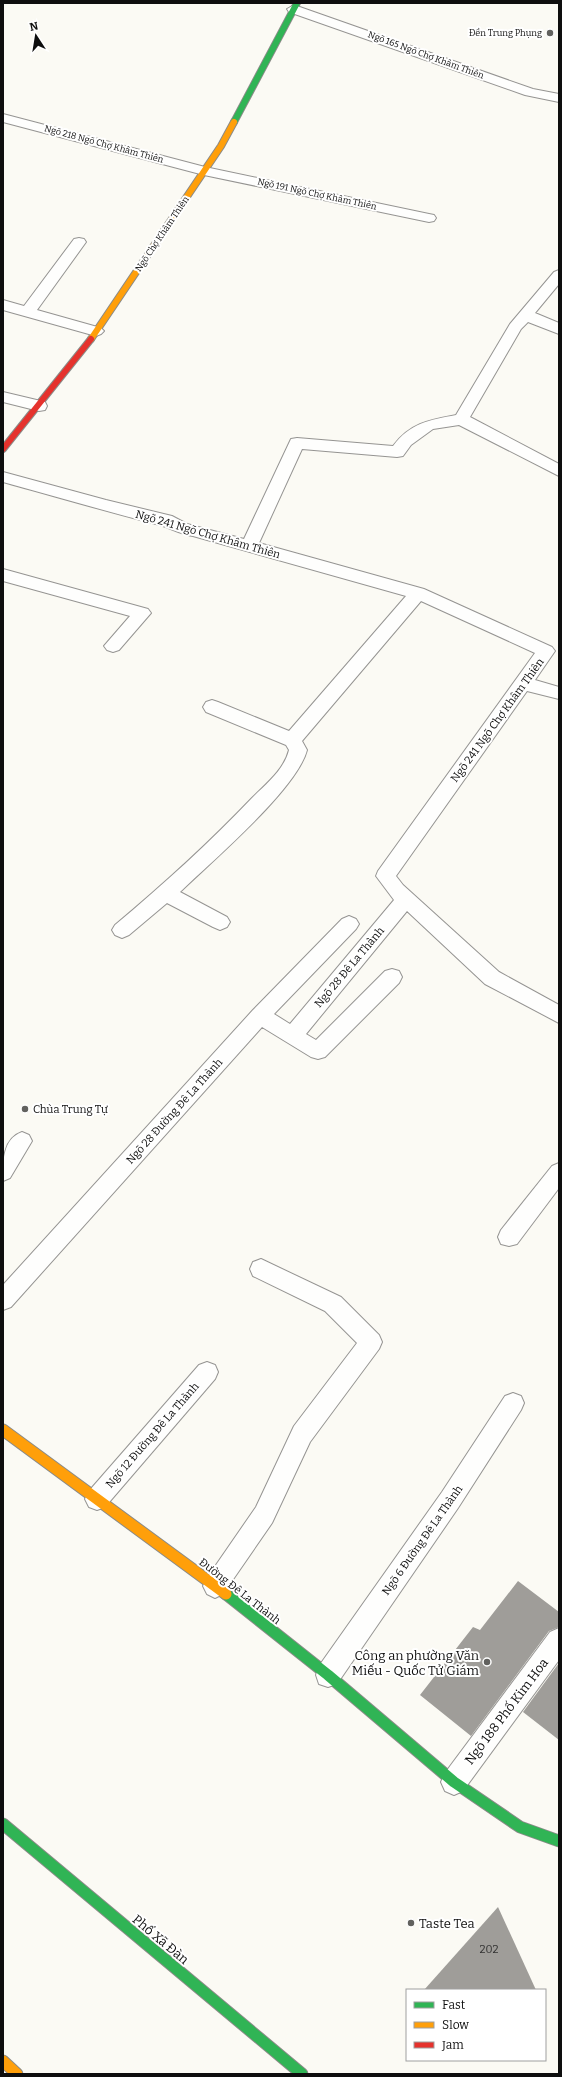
<svg xmlns="http://www.w3.org/2000/svg" width="562" height="2077" font-family="Bitter,serif">
<style>
.building{fill:#9f9d99}
.lines{fill:none;stroke-linecap:round;stroke-linejoin:round}
.lane-casing{stroke:#959492;stroke-width:2}
.fast-far1-casing{stroke:#8b8b88;stroke-width:8}
.fast-casing{stroke:#8b8b88;stroke-width:13}
.slow-far1-casing{stroke:#8b8b88;stroke-width:8}
.slow-casing{stroke:#8b8b88;stroke-width:13}
.jam-casing{stroke:#8b8b88;stroke-width:8}
.lane{fill:#fefefd;fill-rule:evenodd}
.fast-far1{stroke:#30b455;stroke-width:6}
.fast{stroke:#30b455;stroke-width:11}
.slow-far1{stroke:#ff9f0a;stroke-width:6}
.slow{stroke:#ff9f0a;stroke-width:11}
.jam{stroke:#e5322d;stroke-width:6}
.poi-dot{fill:#61615e;stroke:#fff;stroke-width:1.5}
.labels{text-anchor:middle;stroke-width:4;stroke-linejoin:round;paint-order:stroke}
.far-poi-label{font-size:9px;fill:#0e0e0e;stroke:#fff;text-anchor:end}
.far-street-label{font-size:9px;fill:#0e0e0e;stroke:#fff}
.street-label{font-size:11px;fill:#0e0e0e;stroke:#fff}
.poi-label{font-size:11px;fill:#0e0e0e;stroke:#fff;text-anchor:start}
.near-number-label{font-size:11px;fill:#323231}
.near-poi-label{font-size:13px;fill:#0e0e0e;stroke:#fff;text-anchor:end}
.near-street-label{font-size:13px;fill:#0e0e0e;stroke:#fff}
</style>
<rect width="100%" height="100%" fill="#fbfaf4"/>
<g class="building">
<polygon points="518,1581 559,1612 559,1627 549,1631 471,1736 420,1695 473,1627 480,1630"/>
<polygon points="559,1663 559,1740 523,1712"/>
<polygon points="498,1907 536,1990 424,1990"/>
</g>
<g class="lines">
<g class="lane-casing">
<g id="lane">
<polygon points="294,5 533,89 559,94 559,102 525,95 289,12 287,9"/>
<polygon points="3,114 205,167 429,214 434,215 436,218 434,221 429,222 204,175 3,122"/>
<polygon points="79,238 84,239 86,242 37,310 101,328 104,331 101,334 96,336 3,310 3,300 24,306 74,239"/>
<path d="M559,270v14l-24,29 24,10v11l-31,-12 -7,7 -51,88 89,47v12l-100,-51 -26,4 -22,16 -8,11 -6,1 -95,-8 -43,94 165,46 128,58 3,4 -20,29 24,7v12l-32,-8 -131,185 7,9 96,87 60,33v18l-74,-39 -78,-73 -101,123 10,6 69,-69 7,-2 7,2 3,6 -3,6 -74,74 -7,2 -7,-2 -49,-30 -251,280 -8,3v-25l250,-275 89,-91 7,-3 7,3 3,5 -3,5 -82,85 16,10 104,-124 -18,-24 2,-5 157,-218 -114,-52 -119,140 5,9c-10,39 -95,111 -127,142l47,25 3,5 -3,5 -7,3 -7,-3 -46,-24 -38,32 -7,3 -7,-3 -3,-5 3,-5c48,-40 94,-82 137,-127 14,-14 32,-28 37,-48l-3,-5 -80,-33 -3,-5 3,-5 6,-2 6,2 71,29 117,-135 -213,-60c-14,-2 -24,-9 -37,-12 -51,-13 -102,-28 -153,-42v-10l103,28 66,16 15,8 57,15 47,-100 6,-1 96,8c17,-23 36,-26 63,-31l54,-91 44,-52z"/>
<polygon points="3,392 45,402 47,406 45,410 39,411 3,402"/>
<polygon points="3,569 148,609 151,613 119,650 113,652 107,650 104,646 130,616 3,581"/>
<path d="M22,1132l7,3 3,6 -22,37 -7,3c0,-18 -1,-42 19,-49z"/>
<polygon points="559,1163 559,1188 517,1244 509,1246 501,1244 498,1237 501,1230 552,1166"/>
<polygon points="261,1259 341,1297 379,1335 382,1342 379,1349 310,1442 272,1523 223,1594 215,1598 207,1594 203,1586 207,1578 256,1507 294,1426 357,1343 325,1311 253,1276 250,1269 253,1262"/>
<polygon points="207,1362 215,1365 218,1372 215,1379 105,1507 97,1510 89,1507 85,1499 89,1491 199,1365"/>
<polygon points="513,1393 521,1396 524,1403 521,1410 458,1508 337,1684 328,1687 319,1684 316,1675 319,1666 442,1492 505,1396"/>
<polygon points="559,1628 559,1660 463,1791 454,1795 445,1791 441,1782 445,1773 550,1632"/>
</g>
</g>
<g class="fast-far1-casing">
<polyline id="fast-far1" points="234,122 297,3"/>
</g>
<g class="fast-casing">
<g id="fast">
<polyline points="226,1594 328,1675 454,1782 520,1827 559,1841"/>
<polyline points="3,1824 302,2074"/>
</g>
</g>
<g class="slow-far1-casing">
<polyline id="slow-far1" points="91,339 221,146 234,122"/>
</g>
<g class="slow-casing">
<g id="slow">
<polyline points="3,1430 226,1594"/>
<polyline points="3,2061 17,2074"/>
</g>
</g>
<g class="jam-casing">
<polyline id="jam" points="3,449 91,339"/>
</g>
<use href="#lane" class="lane"/>
<use href="#fast-far1" class="fast-far1"/>
<use href="#fast" class="fast"/>
<use href="#slow-far1" class="slow-far1"/>
<use href="#slow" class="slow"/>
<use href="#jam" class="jam"/>
</g>
<g class="poi-dot">
<circle cx="550" cy="33" r="4"/>
<circle cx="25" cy="1109" r="4"/>
<circle cx="487" cy="1662" r="4"/>
<circle cx="411" cy="1923" r="4"/>
</g>
<g class="labels">
<g class="far-poi-label">
<text x="542" y="36">Đền Trung Phụng</text>
</g>
<g class="far-street-label">
<text transform="translate(426 55) rotate(20)" y="3">Ngõ 165 Ngõ Chợ Khâm Thiên</text>
<text transform="translate(104 144) rotate(15)" y="3">Ngõ 218 Ngõ Chợ Khâm Thiên</text>
<text transform="translate(317 194) rotate(12)" y="3">Ngõ 191 Ngõ Chợ Khâm Thiên</text>
<text transform="translate(162 234) rotate(-56)" y="3">Ngõ Chợ Khâm Thiên</text>
</g>
<g class="street-label">
<text transform="translate(208 534) rotate(16)" y="4">Ngõ 241 Ngõ Chợ Khâm Thiên</text>
<text transform="translate(497 720) rotate(-54)" y="4">Ngõ 241 Ngõ Chợ Khâm Thiên</text>
<text transform="translate(349 967) rotate(-50)" y="4">Ngõ 28 Đê La Thành</text>
<text transform="translate(174 1111) rotate(-48)" y="4">Ngõ 28 Đường Đê La Thành</text>
<text transform="translate(152 1435) rotate(-49)" y="4">Ngõ 12 Đường Đê La Thành</text>
<text transform="translate(422 1540) rotate(-55)" y="4">Ngõ 6 Đường Đê La Thành</text>
<text transform="translate(240 1591) rotate(38)" y="4">Đường Đê La Thành</text>
</g>
<g class="poi-label">
<text x="33" y="1113">Chùa Trung Tự</text>
</g>
<g class="near-number-label">
<text x="489" y="1953">202</text>
</g>
<g class="near-poi-label">
<text x="479" y="1660">Công an phường Văn<tspan x="479" dy="15">Miếu - Quốc Tử Giám</tspan></text>
<text x="419" y="1928" text-anchor="start">Taste Tea</text>
</g>
<g class="near-street-label">
<text transform="translate(506 1711) rotate(-53)" y="5">Ngõ 188 Phố Kim Hoa</text>
<text transform="translate(161 1939) rotate(40)" y="5">Phố Xã Đàn</text>
</g>
</g>
<rect width="562" height="2077" fill="none" stroke="#0e0e0e" stroke-width="8"/>
<rect x="406" y="1989" width="140" height="72" fill="#ffffff" stroke="#9f9f9f"/>
<rect x="414" y="2002" width="20" height="6" fill="#30b455" stroke="#9f9f9f"/>
<text x="442" y="2009" font-size="12" fill="#0e0e0e">Fast</text>
<rect x="414" y="2022" width="20" height="6" fill="#ff9f0a" stroke="#9f9f9f"/>
<text x="442" y="2029" font-size="12" fill="#0e0e0e">Slow</text>
<rect x="414" y="2042" width="20" height="6" fill="#e5322d" stroke="#9f9f9f"/>
<text x="442" y="2049" font-size="12" fill="#0e0e0e">Jam</text>
<g transform="translate(36 36) rotate(348)" stroke="#ffffff" stroke-width="3" paint-order="stroke">
<path d="M0-3L7 15L0 10L-7 15Z" fill="#0e0e0e"/>
<text y="-6" font-size="11" font-weight="bold" text-anchor="middle" fill="#0e0e0e">N</text>
</g>
</svg>
